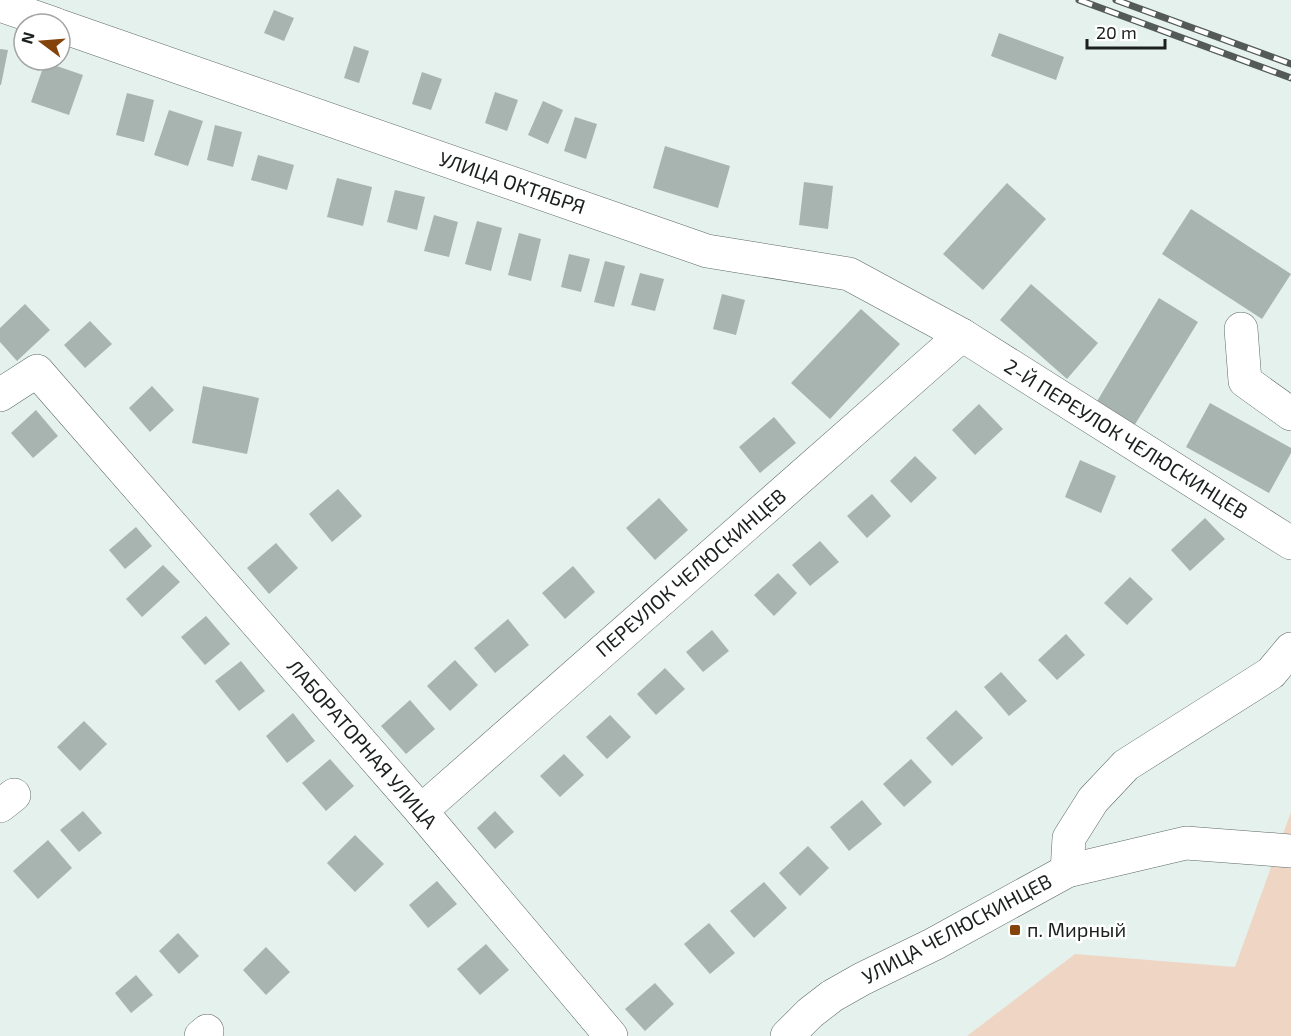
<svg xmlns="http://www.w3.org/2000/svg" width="1291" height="1036" font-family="'Exo 2',sans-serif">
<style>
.green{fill:#efd5c4}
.building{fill:#a7b4b0}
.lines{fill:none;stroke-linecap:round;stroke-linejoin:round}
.minor-casing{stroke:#5e6966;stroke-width:34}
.minor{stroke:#fff;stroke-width:33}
.rail-casing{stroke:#535a58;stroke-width:7}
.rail{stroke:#fff;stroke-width:4.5;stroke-dasharray:14;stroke-linecap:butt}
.poi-dot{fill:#83430b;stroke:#fff;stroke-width:2}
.labels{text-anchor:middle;stroke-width:5;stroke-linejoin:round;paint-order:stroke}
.street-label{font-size:20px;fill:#1b201e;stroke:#fff}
.poi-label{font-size:20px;fill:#1b201e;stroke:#fff;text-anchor:start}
</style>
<rect width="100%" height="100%" fill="#e4f1ed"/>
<polygon class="green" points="1291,812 1291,1036 967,1036 1075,954 1235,967"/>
<g class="building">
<polygon points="274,10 294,18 284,41 264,33"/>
<polygon points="999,33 1064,57 1056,80 991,56"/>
<polygon points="354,46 369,51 359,83 344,78"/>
<polygon points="0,49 8,50 1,85 0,85"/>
<polygon points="45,62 83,75 69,115 31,102"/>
<polygon points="422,72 442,79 431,110 412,104"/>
<polygon points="495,92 518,100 507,131 485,123"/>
<polygon points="127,93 154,100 144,142 116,135"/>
<polygon points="543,101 563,110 548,144 528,135"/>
<polygon points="169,110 203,121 188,166 154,155"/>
<polygon points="575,117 597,124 586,159 564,151"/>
<polygon points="215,125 242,132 233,167 207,160"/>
<polygon points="665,146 730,166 718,208 653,188"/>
<polygon points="258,155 294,165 287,190 251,180"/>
<polygon points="337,178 372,187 363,226 327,217"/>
<polygon points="804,182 833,186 828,229 799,225"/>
<polygon points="1007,183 1046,219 983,290 943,254"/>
<polygon points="395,190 425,197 417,230 387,222"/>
<polygon points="1191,209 1291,274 1262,319 1162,254"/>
<polygon points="434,215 458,222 449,257 424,251"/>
<polygon points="477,221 502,228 491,271 465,264"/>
<polygon points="519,233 541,239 531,281 508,275"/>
<polygon points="569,254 590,259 581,292 561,287"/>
<polygon points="605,261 625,266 614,307 594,302"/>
<polygon points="640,273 664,279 655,311 631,305"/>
<polygon points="1031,284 1098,343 1067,379 1000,320"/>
<polygon points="722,294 745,300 736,335 713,329"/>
<polygon points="1159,298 1198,322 1134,426 1096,403"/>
<polygon points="25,304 50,330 17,361 0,342 0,328"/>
<polygon points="861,309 900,344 830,419 791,383"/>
<polygon points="90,321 112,344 85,368 64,345"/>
<polygon points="152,386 174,410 150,432 129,408"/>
<polygon points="203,386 259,398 247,454 192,443"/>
<polygon points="1210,403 1291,448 1291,453 1269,493 1186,447"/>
<polygon points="979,404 1003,429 975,455 952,430"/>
<polygon points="36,410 58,436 33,458 11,433"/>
<polygon points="774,417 796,443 760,473 739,447"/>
<polygon points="915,456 937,478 911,503 890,481"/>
<polygon points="1080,460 1116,476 1101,513 1065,497"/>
<polygon points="338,489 362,516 332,542 309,514"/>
<polygon points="872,494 891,516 867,538 847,516"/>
<polygon points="659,498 688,530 655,560 626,528"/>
<polygon points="1205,518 1225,539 1190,571 1171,550"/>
<polygon points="136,527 152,546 125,569 109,550"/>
<polygon points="820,541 839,562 810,586 792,565"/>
<polygon points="276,543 298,568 269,594 247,568"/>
<polygon points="163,565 180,582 142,617 126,599"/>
<polygon points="573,566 595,592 565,619 542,593"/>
<polygon points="778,573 797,593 774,616 754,595"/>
<polygon points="1130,577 1153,599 1127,625 1104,603"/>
<polygon points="206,616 230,644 205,665 181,637"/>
<polygon points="508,619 529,645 495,673 474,648"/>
<polygon points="712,630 729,651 703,672 686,652"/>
<polygon points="1066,634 1085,655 1057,680 1038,660"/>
<polygon points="455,660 478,685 450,711 427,686"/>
<polygon points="241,661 265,691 239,711 215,681"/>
<polygon points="665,668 685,689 656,715 637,694"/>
<polygon points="1001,672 1027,701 1009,716 984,687"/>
<polygon points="410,700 435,729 406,754 381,726"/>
<polygon points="956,710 983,738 952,766 926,738"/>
<polygon points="293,713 315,741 287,763 266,736"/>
<polygon points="610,715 631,737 607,759 586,737"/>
<polygon points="84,721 107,744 80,771 57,747"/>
<polygon points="564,754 584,775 560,797 540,776"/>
<polygon points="330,759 354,786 326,811 302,783"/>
<polygon points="911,759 932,782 904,807 883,784"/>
<polygon points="862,800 882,824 849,851 830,827"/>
<polygon points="83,811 102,833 79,852 60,830"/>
<polygon points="495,811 514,832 495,849 477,828"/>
<polygon points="355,835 384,864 355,892 327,863"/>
<polygon points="48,840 72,868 38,899 13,871"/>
<polygon points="808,846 829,868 800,896 779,873"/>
<polygon points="437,881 457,904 428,928 409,905"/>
<polygon points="764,882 787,908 754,938 730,911"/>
<polygon points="709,923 735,953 710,974 684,944"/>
<polygon points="178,933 199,956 179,974 159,951"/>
<polygon points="486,944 509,970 480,995 457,969"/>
<polygon points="266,947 290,972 266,995 243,970"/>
<polygon points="136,975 153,995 131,1013 115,993"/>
<polygon points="655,983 674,1004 645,1031 625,1009"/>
</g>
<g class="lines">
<g class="minor-casing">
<g id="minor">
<polyline points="0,5 55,24"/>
<polyline points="60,26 707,251 849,274 962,335 1291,543"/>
<polyline points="1241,329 1245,381 1291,414"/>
<polyline points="0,395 37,371 421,811 611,1036"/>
<polyline points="0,806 14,795"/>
<polyline points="421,811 962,335"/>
<polyline points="1067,871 1069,838 1093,800 1126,765 1271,673 1291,649"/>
<polyline points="201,1036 207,1031"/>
<polyline points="787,1036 810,1013 832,996 862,979 934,944 1067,871 1186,843 1291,851"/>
</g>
</g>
<use href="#minor" class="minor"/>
<g class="rail-casing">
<g id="rail">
<polyline points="1079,0 1291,78"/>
<polyline points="1116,0 1291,64"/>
</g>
</g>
<use href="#rail" class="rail"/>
</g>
<rect class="poi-dot" x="1009" y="924" width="12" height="12" rx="3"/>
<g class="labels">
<g class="street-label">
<text transform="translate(512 183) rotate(19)" y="7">УЛИЦА ОКТЯБРЯ</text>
<text transform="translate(1126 439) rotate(32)" y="7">2-Й ПЕРЕУЛОК ЧЕЛЮСКИНЦЕВ</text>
<text transform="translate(691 573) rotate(-41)" y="7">ПЕРЕУЛОК ЧЕЛЮСКИНЦЕВ</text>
<text transform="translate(362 744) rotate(49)" y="7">ЛАБОРАТОРНАЯ УЛИЦА</text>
<text transform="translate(957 929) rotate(-28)" y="7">УЛИЦА ЧЕЛЮСКИНЦЕВ</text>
</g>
<g class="poi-label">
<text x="1027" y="937">п. Мирный</text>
</g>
</g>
<g transform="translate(42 42) rotate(286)"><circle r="28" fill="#ffffff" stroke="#a4a6a5" stroke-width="1.5"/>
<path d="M0-4.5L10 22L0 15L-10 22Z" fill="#83430b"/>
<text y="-9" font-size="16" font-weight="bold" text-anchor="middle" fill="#1b201e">N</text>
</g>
<path d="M1087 39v9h78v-9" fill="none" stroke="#1b201e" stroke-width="3"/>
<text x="1096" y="39" font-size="18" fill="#1b201e" stroke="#ffffff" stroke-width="4.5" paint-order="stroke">20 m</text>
</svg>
